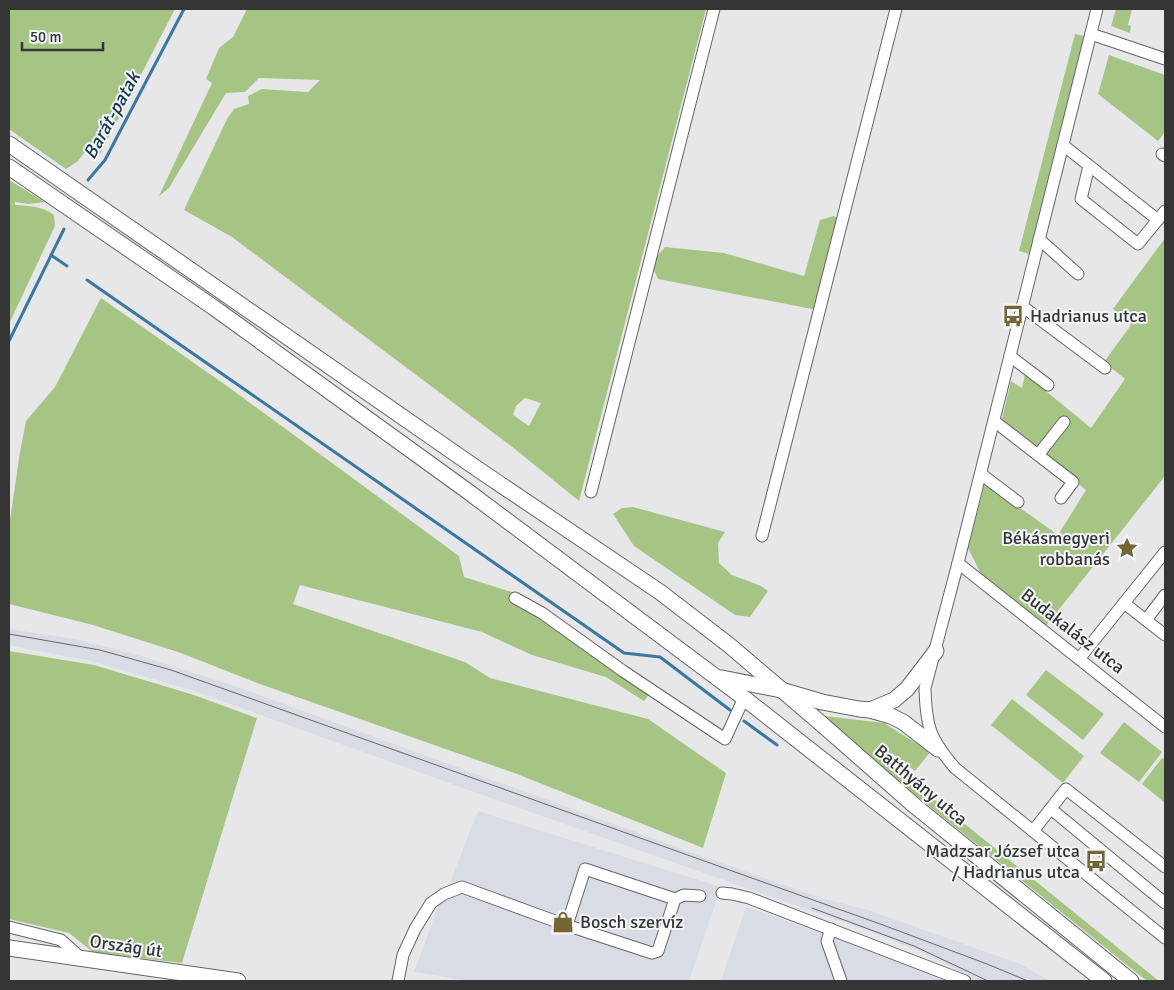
<svg xmlns="http://www.w3.org/2000/svg" width="1174" height="990" font-family="Signika,sans-serif">
<style>
.built{fill:#dadce5}
.green{fill:#a6c585;fill-rule:evenodd}
.lines{fill:none;stroke-linecap:round;stroke-linejoin:round}
.stream{stroke:#3a789f;stroke-width:3}
.minor-casing{stroke:#656568;stroke-width:13}
.major-casing{stroke:#656568;stroke-width:17}
.minor{stroke:#fff;stroke-width:11}
.major{stroke:#fff;stroke-width:15}
.tram{stroke:#686869;stroke-width:1}
.labels{text-anchor:middle;stroke-width:4;stroke-linejoin:round;paint-order:stroke}
.poi-label{font-size:18px;fill:#353536;stroke:#f4f5f8;text-anchor:start}
.street-label{font-size:18px;fill:#353536;stroke:#f4f5f8}
.water-label{font-size:19px;font-style:italic;fill:#13384f;stroke:#f4f5f8}
</style>
<rect width="100%" height="100%" fill="#e7e7ea"/>
<g class="built">
<polygon points="9,629 75,639 138,655 232,685 704,857 822,898 868,910 1020,964 1050,981 979,981 919,951 874,933 474,792 194,691 94,662 9,645"/>
<polygon points="478,811 721,887 689,981 470,981 414,972 439,904 461,894 465,884 447,890"/>
<polygon points="746,907 957,981 721,981"/>
</g>
<g class="green">
<polygon points="9,9 175,9 100,154 88,148 78,161 66,169 9,129"/>
<path d="M247,9h459l-127,492 -64,-52 -283,-212 -48,-27 43,-91 7,-10 15,-5 -1,-8 14,-7 46,3 12,-12 -61,-2 -14,14 -19,1 -57,95 -10,8 53,-113 -6,-4 13,-31 14,-11zM525,398l16,5 -12,23 -16,-11 3,-9z"/>
<polygon points="1116,9 1132,9 1128,25 1131,26 1130,33 1111,26"/>
<polygon points="1075,34 1084,36 1029,254 1019,251"/>
<polygon points="1109,55 1165,75 1165,132 1158,141 1098,94"/>
<path d="M9,180l36,22 -16,2 -14,-2v3c13,1 28,1 39,10l1,11 -46,98z"/>
<polygon points="834,216 845,223 822,311 658,279 651,263 665,247 724,253 804,276 820,220"/>
<polygon points="1165,238 1165,476 1045,627 983,578 968,548 985,483 1058,535 1086,490 1002,419 1011,381 1022,388 1025,374 1091,428 1125,379 1104,362 1131,325 1113,309"/>
<polygon points="101,298 227,386 459,556 464,577 515,593 651,692 644,701 606,677 532,655 482,632 300,585 293,604 465,662 490,678 648,719 726,773 703,848 517,774 257,683 181,653 93,625 9,604 9,527 20,452 26,421 55,387"/>
<polygon points="633,507 725,532 718,543 719,563 732,575 761,586 768,591 750,617 735,615 634,546 613,514 622,508"/>
<polygon points="9,651 94,665 194,695 257,718 182,963 93,952 69,933 9,919"/>
<polygon points="1046,670 1104,714 1083,740 1026,695"/>
<polygon points="1012,699 1084,756 1063,783 991,725"/>
<polygon points="825,716 884,723 930,752 915,771 892,753 887,761 1159,981 1147,981 822,720"/>
<polygon points="1124,722 1162,752 1139,782 1100,753"/>
<polygon points="1162,758 1165,759 1165,803 1142,784"/>
</g>
<g class="lines">
<g class="stream">
<polyline points="88,180 105,160 184,9"/>
<polyline points="51,255 67,266"/>
<polyline points="87,280 624,653 660,657 730,710"/>
<polyline points="9,341 64,229"/>
<polyline points="744,721 777,745"/>
</g>
<g class="minor-casing">
<g id="minor">
<path d="M1097,9l-139,554 -33,125c1,39 5,51 30,80l210,170"/>
<polyline points="1091,34 1165,59"/>
<polyline points="1063,145 1158,220"/>
<polyline points="1162,154 1165,156"/>
<polyline points="1089,166 1081,199 1138,244 1165,211"/>
<polyline points="1039,239 1078,274"/>
<polyline points="1022,306 1105,368"/>
<polyline points="1010,356 1048,385"/>
<polyline points="994,421 1073,482 1061,498"/>
<polyline points="1038,455 1064,422"/>
<polyline points="981,474 1018,502"/>
<polyline points="591,492 714,9"/>
<polyline points="762,536 896,9"/>
<polyline points="958,563 1165,727"/>
<polyline points="515,598 542,613 623,671 725,739 744,698"/>
<polyline points="1124,603 1165,635"/>
<polyline points="1146,620 1165,595"/>
<polyline points="1079,659 1165,552"/>
<polyline points="1051,809 1165,903"/>
<polyline points="1033,831 1066,789 1165,867"/>
<polyline points="722,893 732,894 749,898 965,981"/>
<polyline points="567,925 585,869 675,899"/>
<polyline points="9,927 61,940 81,958"/>
<polyline points="831,929 827,941 841,981"/>
<polyline points="398,981 403,955 415,929 431,903 444,894 462,887 563,924 652,953 658,951 675,899 684,895 700,896"/>
</g>
</g>
<g class="major-casing">
<g id="major">
<polyline points="9,144 479,470 660,592 729,645 817,720 915,806 1131,981"/>
<polyline points="9,167 213,307 466,490 744,698 1104,981"/>
<polyline points="722,678 781,690 822,702 859,709 870,710 891,716 903,722 938,749"/>
<polyline points="870,710 894,700 907,689 936,651"/>
<polyline points="9,948 238,981"/>
</g>
</g>
<use href="#minor" class="minor"/>
<use href="#major" class="major"/>
<g class="tram">
<polyline points="9,634 100,650 171,670 883,925 987,964 1028,981"/>
<polyline points="812,908 914,946 988,981"/>
</g>
</g>
<defs>
<g id="bus-bare" transform="scale(1.725)"><path d="M-5-6H5V4H4V6H2V4H-2V6H-4V4H-5ZM-3.5-4V0h7V-4ZM-3.5 1.2v1.5H-2V1.2ZM2 1.2v1.5H3.5V1.2Z" fill="#736633" stroke="#f4f5f8" stroke-width="2.5" paint-order="stroke"/></g>
<g id="sight-bare" transform="scale(1.725)"><path d="M0-6L1.8-2.2L6-1.7L2.9 1.2L3.7 5.4L0 3.3L-3.7 5.4L-2.9 1.2L-6-1.7L-1.8-2.2Z" fill="#736633" stroke="#f4f5f8" stroke-width="2.5" paint-order="stroke"/></g>
<g id="shop-bare" transform="scale(1.725)"><path d="M-5-2.5h2.3a2.7 3.5 0 0 1 5.4 0H5L5.5 6h-11ZM-1.5-2.5h3a1.5 2.3 0 0 0-3 0Z" fill="#736633" stroke="#f4f5f8" stroke-width="2.5" paint-order="stroke"/></g>
</defs>
<g fill-rule="evenodd">
<use href="#bus-bare" x="1013" y="316"/>
<use href="#sight-bare" x="1127" y="548"/>
<use href="#bus-bare" x="1096" y="861"/>
<use href="#shop-bare" x="563" y="922"/>
</g>
<g class="labels">
<g class="poi-label">
<text x="1030" y="322">Hadrianus utca</text>
<text x="1110" y="544" text-anchor="end">Békásmegyeri<tspan x="1110" dy="21">robbanás</tspan></text>
<text x="1080" y="857" text-anchor="end">Madzsar József utca<tspan x="1080" dy="21">/ Hadrianus utca</tspan></text>
<text x="580" y="928">Bosch szervíz</text>
</g>
<g class="street-label">
<text transform="translate(1073 631) rotate(38)" y="6">Budakalász utca</text>
<text transform="translate(921 785) rotate(40)" y="6">Batthyány utca</text>
<text transform="translate(126 946) rotate(8)" y="6">Ország út</text>
</g>
<g class="water-label">
<text transform="translate(111 115) rotate(-61)" y="7">Barát-patak</text>
</g>
</g>
<rect width="1174" height="990" fill="none" stroke="#353536" stroke-width="20"/>
<path d="M22 42v8h81v-8" fill="none" stroke="#353536" stroke-width="2.5"/>
<text x="30" y="42" font-size="15" fill="#353536" stroke="#f4f5f8" stroke-width="4" paint-order="stroke">50 m</text>
</svg>
